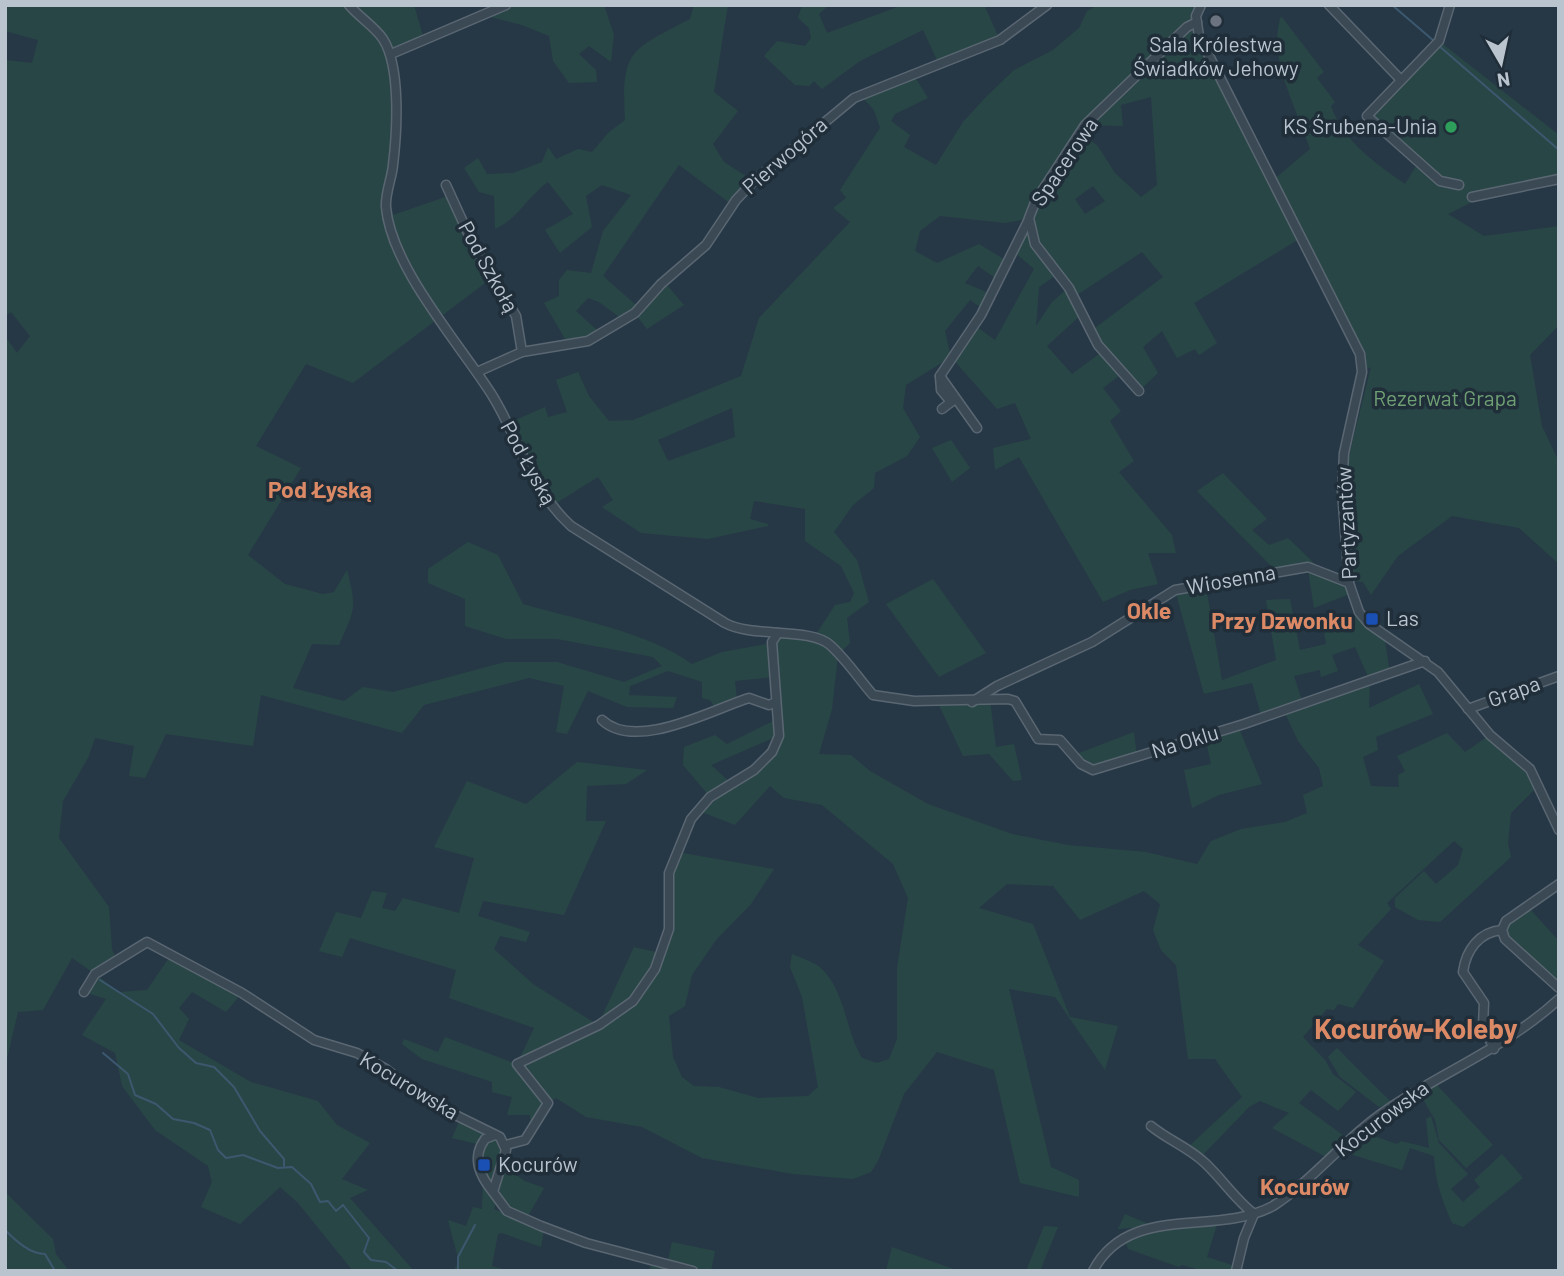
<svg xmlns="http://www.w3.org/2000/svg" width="1564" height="1276" font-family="Barlow,sans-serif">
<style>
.green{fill:#294646;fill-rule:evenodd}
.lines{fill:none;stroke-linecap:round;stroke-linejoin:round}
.stream{stroke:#3c586f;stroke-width:2}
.minor-casing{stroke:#5a6772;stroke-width:11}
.minor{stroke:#3b4955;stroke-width:8}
.worship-dot{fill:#6b7280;stroke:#202e3a;stroke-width:2.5}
.leisure-dot{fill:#2e9e5b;stroke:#202e3a;stroke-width:2.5}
.transit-dot{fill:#1a4fb4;stroke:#202e3a;stroke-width:2.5}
.labels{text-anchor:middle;stroke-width:7;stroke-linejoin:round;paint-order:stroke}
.poi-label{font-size:21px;fill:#b9c4ce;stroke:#202e3a;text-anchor:start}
.street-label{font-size:21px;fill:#b9c4ce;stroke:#202e3a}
.park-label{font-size:21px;fill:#6fa074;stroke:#202e3a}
.neighbourhood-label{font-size:23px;font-weight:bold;fill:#dc8966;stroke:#202e3a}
.district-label{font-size:28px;font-weight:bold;fill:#dc8966;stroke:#202e3a}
</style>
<rect width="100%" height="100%" fill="#263846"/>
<g class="green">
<path d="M5,5h409l10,34 -33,16 4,61 -10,89 5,11 58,-20 -5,-16 30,64 20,33 -140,106 -47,-19 -50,82 45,22 -53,87 37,29 38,10 11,-2 13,-22c10,39 8,39 -8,75l-27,-1 -19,44 51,13 19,-14 30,5 112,-30h52l67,20 38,-16 -9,-9 -96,-18h-51l-41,-13v-27l-37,-16v-14l40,-27 30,13 25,49c55,16 122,27 169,60l30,-12 50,-9 6,-10 35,6 22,-34 15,-3 4,-9 -13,-27 -36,-25v-32l-51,-8 -4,18 18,5v2l-60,13 -67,-6 -39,-26 11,-7 -15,-23 -48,30 -44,-83 39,-17 3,10 19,-5 -11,-32 22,-8 11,24 20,25 24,-1 108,-44 18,-58 91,-96 -17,-14 13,-10 -6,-8 40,-62 -6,-18 -12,-13 51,-23 15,24 -33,16 -4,7 19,14 -6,12 32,18 27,-43 23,-25 28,-27 39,-20 26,-22 8,-17 11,-6h103l-5,11 3,20 73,145 38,-32c-13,-40 -43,-92 -29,-133l43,56 -7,6 18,24 -4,4c12,35 44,57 74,78l13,-21 -51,-47 72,-75 120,94v44l-83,18 -5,-4 5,7 -28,14 36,22 75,-10v99l-29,30 12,71 17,36v102l-40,-36 -67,-12 -54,40 -27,39 -8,-13 -11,-1 -5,-117 24,-97 -9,5 -2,-18 -59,-116 -107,65 23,40 -18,12 -4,-6 -18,9 -15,-27 -19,16 15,26 -19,18 -16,-18 -20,15 18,23 -11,10 24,40 -15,11 53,63 4,18h-28l10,31 -28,6 -27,12 -84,-145 -24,13 -2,-22 38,-9 -16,-36 -18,6 -46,-52 -45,28 -3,23 17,29 -13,19 -32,17 -1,15 -21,17 -19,27 23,28 12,42 -22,16 3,25 -12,12 -6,54 -13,45 32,1 19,16 58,33 84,30 56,11 78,7 51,12 14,-23 30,-12 44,-7 22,-9 -4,-18 20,-9 -4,-18 -21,-27 -14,-30 -22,7 -10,-35 -48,11 -28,-100 30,-7 16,93 54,-20 -10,-60 24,-1 10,51 26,-6 -4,-22 37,-10 25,22 6,40 -20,7 -1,27 50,-24 14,30 -57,23 2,13 -15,7 8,29 28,1 -1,-12 7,-4 -8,-15 50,-23 18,19 25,-17 35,32 12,20 -26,26 -3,30 3,14 -71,65 -22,-2 -23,-13v-9l29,-27 12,13 22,-19 5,-16 -9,-8 -67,62 4,6 -33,36 26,16 -31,47 -15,-4 -4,6 -7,-1 -24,28 22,23 8,14 23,18 -18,19 -27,-21 -12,13 48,35 -21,19 -54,-29 17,-15 -29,-12 -11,6 -49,51 -12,-11 54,-50 -27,-38h-27l-12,-94 -15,-15 -8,-20 7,-26 -16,-13 -64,29 -27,-34 -46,-2 -28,24 54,16 37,93 48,9 -13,44 -50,-73 -46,-8 42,178 28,13v17l-59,-14 -26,-113 -57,-18 -33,42 -26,67 -7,11 -18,7 -60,-5 -91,-16 -60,-31 -56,-10 -30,-19 -8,5 -17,27 -1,-15h-23l5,-18 -20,-5v-10l-70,-23 -20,-15 2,-5 34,13 7,-15 72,27 17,-36 -85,-30 7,-28 -106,-32 -8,19 -23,-6 17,-39 25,6 11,-27 15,2 -5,15 13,3 8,-13 56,15 15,-55 -40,-11 33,-66 59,23 51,-42 70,8 -21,14 -39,2 -1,35h20l-42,94 -81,-14 -5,15 52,16 -4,10 -26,-6 -6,13 39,35 65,41 36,-78 26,6 9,-24 -1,-33 9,-44 97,17 -23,35 -35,36 -24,35 -7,31 -16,10 4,41 9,20 12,9 25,1 39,11 50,-2 10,-9 -16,-90 -12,-30 2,-13c9,4 23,8 30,15 24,24 23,61 40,89l15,5 12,-4 8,-20v-71l11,-70 -15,-34 -71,-59 -38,-7 -14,-12 -35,39 -36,-14 11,-14 -27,-32 1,-18 31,-12 12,9 52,-26 -5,-41 -39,4 2,19 -21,9 -6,-9 -8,-2v-16l-34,-11 -38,15 -1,9 48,2 -4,11 -46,-1 -39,-16 -21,43 -11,-2 8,-46 -35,-8 -105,27 -22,28 -141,-38 -8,51 -87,-12 -21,44 -16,-2 5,-30 -39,-8 -7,20 -25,43 -4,37 50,69 3,42 5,13 -22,12 24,18 28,-2 24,-35 71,38 -16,19 -34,-20 -13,16 10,11 -10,21 72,42 67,19 19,24 33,18 -28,36 26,11 -18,8 64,73h-61l-55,-68 -18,-16 -40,37 -39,-17 11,-25 -4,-16 -53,-36 -33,-44 -7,-33 -33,-18 24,-36 -22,-7 11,-18 -23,-16 -29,52 -25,2 -13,55v-731l12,17 13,-17 -19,-24 -6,4v-256l27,3 6,-23 -33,-9zM1151,97l6,88 -16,12 -26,-24 -18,-28 -17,-11 5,-9 38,1 -2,-21zM1093,186l12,15 -20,13 -10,-15zM940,216l65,7 23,-4 -15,32 21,18 -39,71 -22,-16 -22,33 -6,-26 25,-31 13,9 8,-15 -26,-11 13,-17 20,14 9,-19 -28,-17 -42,19 -22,-12 5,-20zM1142,252l21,25 -72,54 12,20 -31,23 -25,-28 35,-32 -8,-17zM1058,274l10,14 -16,14 -16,24 3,-39zM732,408l3,29 -67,24 -10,-21zM1355,647l15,34 -67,23 -9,-28 26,-6 1,7 17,-6 -6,-16zM778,736l-6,16 -39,33 -22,-20z"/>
<polygon points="506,5 604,5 614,35 611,62 589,46 579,54 596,70 597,82 569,83 553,61 549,36 522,25 483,15"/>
<path d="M694,5h34l-14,87 24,19 -25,33 11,18 28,18 -21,24 -52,-39 -76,111 34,30 -15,13 -23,-17 -11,-4 -12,13 23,21 -31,12 -24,-41 15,-7v-16l8,-10 24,3 12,-42 28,-36 -29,-10 -16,11 6,31 -32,26 -15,-23 28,-16 -25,-32c-20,14 -31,38 -53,47l-1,-33 -15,-4 -15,-24 14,-10 9,16 26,-1 29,-11 6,-15 8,12 22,-10 14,3 16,-19 17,-13c-4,-71 6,-70 65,-101z"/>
<polygon points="802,5 829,5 819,14 827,33 903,5 984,5 1000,40 938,62 923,30 860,61 822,89 814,81 809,86 795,85 764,56 777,41 805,46 811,38 809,28 798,18"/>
<polygon points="666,284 684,305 647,329 637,316"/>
<polygon points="951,440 970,468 952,482 932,448"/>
<polygon points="1223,473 1267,519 1252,530 1269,545 1288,538 1320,569 1349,583 1352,593 1314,608 1308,570 1277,572 1197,491"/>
<polygon points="933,579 986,653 939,677 886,604"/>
<polygon points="990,700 996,747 1014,744 1022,780 1013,781 989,754 963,756 937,701"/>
<polygon points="1238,726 1262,784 1219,795 1192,808 1184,770 1211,764 1205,736"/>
<polygon points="1134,732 1137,757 1093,770 1074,755"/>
<polygon points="1529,908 1559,941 1557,982 1508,940 1505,930 1509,922"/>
<polygon points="1337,1048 1391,1102 1379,1107 1340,1077 1328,1057"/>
<polygon points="1435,1083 1493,1145 1466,1168 1439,1140 1435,1120 1420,1094"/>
<path d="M1431,1116l8,27 29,31 -17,15 12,13 17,-15 -6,-7 28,-26 21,24 -60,49 -11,-4c-10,-23 -17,-42 -18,-67l-24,-8 -8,22 -62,-19 22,-19 35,12 4,-3 28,7 -3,-29z"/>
<polygon points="461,1117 495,1135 481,1145 452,1138"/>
<path d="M494,1139l8,11 -10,35c-11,-15 -13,-26 -5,-43z"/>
<path d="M504,1167l21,14 19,7 -16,28c-29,-12 -33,-18 -24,-49z"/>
<polygon points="483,1183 496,1203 494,1209 544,1230 541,1247 502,1233 498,1234 492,1266 509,1271 453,1271 459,1262 448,1220 466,1226 473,1207 482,1209"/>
<polygon points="5,1192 53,1239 56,1254 69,1271 5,1271"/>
<polygon points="1125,1214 1153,1226 1118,1229"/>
<polygon points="1218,1221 1207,1257 1235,1266 1234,1271 1204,1271 1182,1265 1179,1267 1128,1249 1125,1240 1154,1230"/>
<polygon points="1044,1226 1058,1227 1040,1271 1026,1271"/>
<polygon points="672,1242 715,1251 711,1271 649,1271 652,1261 667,1264"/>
<polygon points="892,1247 959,1271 886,1271"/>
</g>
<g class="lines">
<g class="stream">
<polyline points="1392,5 1434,41"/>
<polyline points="1438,45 1559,150"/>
<polyline points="100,980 153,1014 179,1048 196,1063 214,1067 234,1087 260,1131 284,1159 284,1166"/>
<polyline points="103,1053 128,1074 135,1095 156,1104 173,1119 194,1123 210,1130 218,1150 226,1158 243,1155 278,1168 292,1167 311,1184 320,1202 328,1201 336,1211 343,1205 369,1238 364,1252 371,1260 386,1262 398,1271"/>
<path d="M5,1230c11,11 25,24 40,24l10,17"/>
<polyline points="458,1271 458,1257 475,1225"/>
</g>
<g class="minor-casing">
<g id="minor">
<path d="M349,5c10,12 26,22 34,34 18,28 14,93 10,126 -1,13 -8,28 -7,42 5,60 73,136 106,188 29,47 36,91 79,131l154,97c27,15 85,4 105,22 16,14 29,34 43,50l41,6 94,-2 7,2 23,38 22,1 21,24 12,6 151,-46 181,-63"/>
<polyline points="1201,5 1196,16 1199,36 1360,354 1362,372 1344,453 1342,491 1349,583 1359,612 1369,624 1438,672 1490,735 1530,769 1559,830"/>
<polyline points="1329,5 1401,80"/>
<polyline points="1450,5 1439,41 1367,116 1440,181 1459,185"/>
<polyline points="391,54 506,5"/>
<polyline points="446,185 473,244 516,316 522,352"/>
<polyline points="1472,197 1559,179"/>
<polyline points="477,372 522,352 588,341 635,313 661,284 706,245 736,200 754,181 854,98 1000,40 1047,5"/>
<polyline points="940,376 941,390 951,402"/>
<polyline points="1139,391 1098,345 1069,288 1035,244 1029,218 1036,200 1085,125 1187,27 1197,22"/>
<polyline points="942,409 955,399"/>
<polyline points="977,428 940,376 981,315 1029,219"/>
<polyline points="972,702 997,686 1092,642 1175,590 1308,567 1349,583"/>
<polyline points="1468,709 1559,676"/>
<path d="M602,720c34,32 111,-11 147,-22l20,7 7,-3"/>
<polyline points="1502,930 1505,939 1559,988"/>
<polyline points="1502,930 1506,921 1559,884"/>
<polyline points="84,992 95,974 147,942 242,993 314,1040 357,1053 386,1069 427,1101 500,1137 506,1150 493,1192 507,1211 541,1226 586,1243 693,1271"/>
<path d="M1494,1049l-11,-23 1,-23 -21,-31c3,-22 16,-40 39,-42"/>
<path d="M1151,1126c17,14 37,21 54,37 18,17 30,36 49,51"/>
<polyline points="506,1145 525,1140 548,1103 517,1064 599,1025 633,1001 655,969 669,929 669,873 691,819 710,797 754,770 772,752 779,736 772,642 778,633"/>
<path d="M493,1192c-13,-16 -22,-34 -8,-53l10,-4"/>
<path d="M1093,1271c36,-69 122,-34 180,-65 42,-27 73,-69 115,-97 57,-38 120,-63 171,-110"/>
<polyline points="1236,1271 1244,1238 1254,1214"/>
</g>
</g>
<use href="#minor" class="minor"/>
</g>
<circle class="worship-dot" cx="1216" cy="21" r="7"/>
<circle class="leisure-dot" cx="1451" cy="127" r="7"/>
<g class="transit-dot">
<rect x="1365" y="612" width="14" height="14" rx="3.5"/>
<rect x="477" y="1158" width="14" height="14" rx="3.5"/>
</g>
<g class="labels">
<g class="poi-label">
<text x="1216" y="52" text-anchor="middle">Sala Królestwa<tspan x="1216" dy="24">Świadków Jehowy</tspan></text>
<text x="1437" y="134" text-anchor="end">KS Śrubena-Unia</text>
<text x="1386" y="626">Las</text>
<text x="498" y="1172">Kocurów</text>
</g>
<g class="street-label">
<text transform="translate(785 156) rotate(-41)" y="7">Pierwogóra</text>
<text transform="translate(1065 162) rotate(-56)" y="7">Spacerowa</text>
<text transform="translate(488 267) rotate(61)" y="7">Pod Szkołą</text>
<text transform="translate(528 463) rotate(61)" y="7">Pod Łyską</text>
<text transform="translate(1347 523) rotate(-93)" y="7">Partyzantów</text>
<text transform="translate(1231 580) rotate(-10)" y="7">Wiosenna</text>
<text transform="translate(1514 692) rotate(-20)" y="7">Grapa</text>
<text transform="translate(1185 742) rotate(-17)" y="7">Na Oklu</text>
<text transform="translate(409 1086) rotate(31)" y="7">Kocurowska</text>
<text transform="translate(1382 1119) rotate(-37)" y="7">Kocurowska</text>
</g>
<g class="park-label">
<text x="1445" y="406">Rezerwat Grapa</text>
</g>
<g class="neighbourhood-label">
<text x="320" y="498">Pod Łyską</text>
<text x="1149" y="619">Okle</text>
<text x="1282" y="629">Przy Dzwonku</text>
<text x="1305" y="1195">Kocurów</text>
</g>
<g class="district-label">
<text x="1416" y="1039">Kocurów-Koleby</text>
</g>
</g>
<rect width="1564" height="1276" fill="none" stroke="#b9c4ce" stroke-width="14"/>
<g transform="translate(1501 63) rotate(171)" stroke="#202e3a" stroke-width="5" paint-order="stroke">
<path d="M0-5L12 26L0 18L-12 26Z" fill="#b9c4ce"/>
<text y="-10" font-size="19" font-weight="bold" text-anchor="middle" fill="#b9c4ce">N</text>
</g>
</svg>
